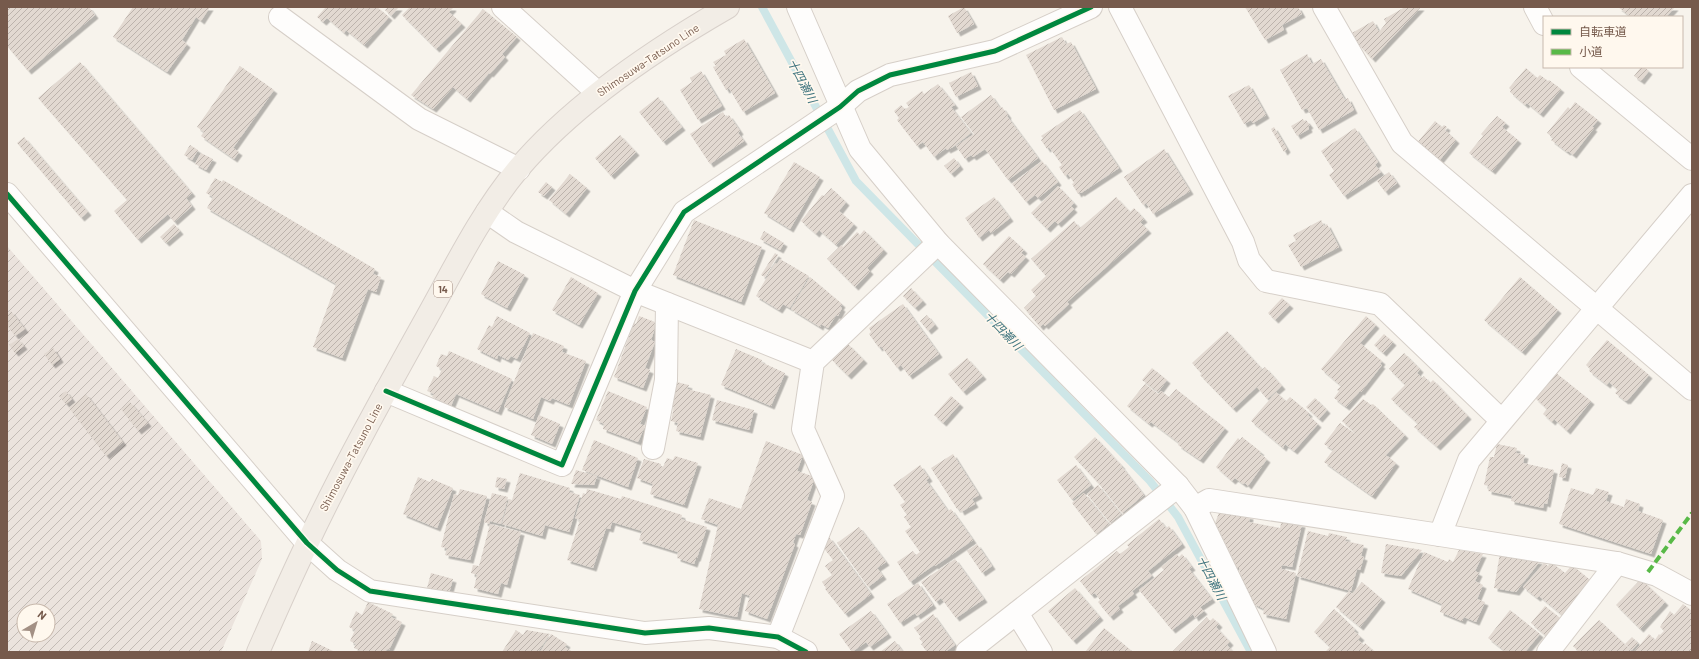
<svg xmlns="http://www.w3.org/2000/svg" width="1699" height="659" font-family="Barlow,'Noto Sans JP',sans-serif">
<style>
.industrial{fill:url(#industrial-furrows);fill-rule:evenodd}
.lines{fill:none;stroke-linecap:round;stroke-linejoin:round}
.stream{stroke:#cee6e7;stroke-width:8}
.building{fill:url(#building-hatch);filter:url(#shadow)}
.minor-casing{stroke:#d6cfc8;stroke-width:24}
.major-casing{stroke:#d8d0ca;stroke-width:24}
.minor{stroke:#fefdfc;stroke-width:22}
.major{stroke:#f2ede6;stroke-width:22}
.quiet{stroke:#58b947;stroke-width:4;stroke-dasharray:8 4;stroke-linecap:butt}
.cycleway-casing{stroke:#fff8ee;stroke-width:8}
.cycleway{stroke:#00873e;stroke-width:5}
.labels{text-anchor:middle;stroke-width:3.5;stroke-linejoin:round;paint-order:stroke}
.shield{fill:#fff8ee;stroke:#9f897d;stroke-width:1}
.shield-label{font-size:10px;font-weight:bold;fill:#765a4c}
.street-label{font-size:11px;fill:#765a4c;stroke:#fff8ee}
.water-label{font-size:12px;font-style:italic;fill:#437781;stroke:#fff8ee}
</style>
<defs>
<pattern id="industrial-furrows" width="10" height="10" patternUnits="userSpaceOnUse"><rect width="10" height="10" fill="#ebe3dd"/><path d="M-1 1l2-2M0 10L10 0M9 11l2-2" fill="none" stroke="#c3bbb5"/></pattern>
<pattern id="building-hatch" width="6" height="6" patternUnits="userSpaceOnUse"><rect width="6" height="6" fill="#e2d9d1"/><path d="M-1 1l2-2M0 6l6-6M5 7l2-2" fill="none" stroke="#bcb3ac"/></pattern>
<filter id="shadow"><feDropShadow dx="3.5" dy="3.5" stdDeviation="0" flood-color="#0004"/></filter>
</defs>
<rect width="100%" height="100%" fill="#f7f3ec"/>
<path class="industrial" d="M7,246l254,295 1,18 -41,93h-214zM24,611h24v24h-24z"/>
<g class="lines">
<polyline class="stream" points="762,7 856,181 1150,481 1178,517 1251,652"/>
</g>
<g class="building">
<polygon points="7,7 89,7 95,15 28,71 7,46"/>
<polygon points="133,7 210,7 201,21 196,17 182,40 187,44 167,72 113,37"/>
<polygon points="326,7 377,7 389,17 364,45 346,30 344,33 327,18 323,22 317,17"/>
<polygon points="388,7 399,7 391,16 385,10"/>
<polygon points="410,7 452,7 453,8 449,12 462,24 436,49 402,15"/>
<polygon points="964,7 974,24 957,33 948,16"/>
<polygon points="1245,7 1298,7 1302,14 1282,25 1284,30 1265,40"/>
<polygon points="1405,7 1421,7 1372,59 1360,46 1352,33 1373,21 1379,32 1386,23 1384,19"/>
<polygon points="1618,7 1675,7 1666,17 1631,17"/>
<polygon points="483,9 517,37 502,54 505,57 490,74 489,73 467,99 453,87 433,109 411,95"/>
<polygon points="1062,37 1066,44 1071,42 1096,89 1054,110 1026,55"/>
<polygon points="744,39 775,93 743,112 729,88 726,90 713,67 716,66 713,62 726,55 724,51"/>
<polygon points="1307,54 1312,64 1321,59 1345,100 1348,98 1354,110 1319,130 1307,108 1302,110 1280,70"/>
<polygon points="80,62 192,193 186,198 192,206 174,222 168,214 138,240 114,211 127,200 38,98"/>
<polygon points="240,66 274,90 233,148 239,152 234,159 201,136 204,132 197,127"/>
<polygon points="1641,67 1644,67 1649,71 1641,81 1634,76"/>
<polygon points="1526,68 1537,78 1540,75 1548,81 1549,80 1561,89 1540,114 1527,103 1525,105 1510,92 1511,90 1509,88"/>
<polygon points="701,71 722,106 698,120 680,90 692,82 690,78"/>
<polygon points="971,72 978,86 956,97 949,83"/>
<polygon points="938,84 955,105 951,107 971,133 953,147 947,150 946,148 934,157 923,142 917,146 897,120 899,118 894,111 901,105 905,109 909,107 906,103 922,91 924,94"/>
<polygon points="1249,85 1266,115 1253,123 1251,120 1244,124 1228,96"/>
<polygon points="991,95 1000,108 1002,107 1008,115 1007,116 1038,158 1008,180 985,149 973,157 971,155 965,159 956,146 974,134 961,117"/>
<polygon points="658,97 682,127 663,142 639,112"/>
<polygon points="1575,102 1598,120 1592,127 1594,128 1573,155 1568,151 1567,152 1551,140 1553,138 1547,133 1568,107 1570,109"/>
<polygon points="1080,110 1119,168 1081,193 1080,192 1078,194 1072,184 1074,183 1068,174 1065,176 1059,167 1062,165 1049,147 1047,149 1041,140 1043,138 1041,136"/>
<polygon points="723,112 726,117 729,115 740,131 738,133 744,141 710,164 690,134"/>
<polygon points="1497,116 1506,123 1502,127 1518,140 1492,171 1469,153 1483,136 1481,134"/>
<polygon points="1303,119 1304,121 1306,120 1310,125 1308,126 1309,129 1297,136 1291,126"/>
<polygon points="1435,121 1442,127 1444,125 1447,127 1445,130 1456,140 1439,161 1417,143"/>
<polygon points="1274,127 1287,149 1284,152 1271,129"/>
<polygon points="1355,128 1378,162 1375,165 1381,172 1344,196 1329,175 1334,171 1321,151"/>
<polygon points="620,135 636,152 611,176 595,158"/>
<polygon points="24,137 88,212 81,218 17,143"/>
<polygon points="190,145 198,150 192,160 184,155"/>
<polygon points="1164,149 1190,191 1153,214 1146,203 1143,205 1124,177"/>
<polygon points="201,153 213,159 206,170 195,164"/>
<polygon points="954,158 960,166 951,174 944,166"/>
<polygon points="1042,161 1058,182 1038,198 1035,195 1026,202 1012,184"/>
<polygon points="794,162 820,177 790,229 764,213"/>
<polygon points="1389,172 1397,183 1385,192 1377,181"/>
<polygon points="570,174 587,188 566,214 549,200"/>
<polygon points="215,178 222,182 223,180 375,269 373,274 381,277 376,292 368,289 342,358 313,347 336,284 207,208 213,197 206,193"/>
<polygon points="546,182 552,187 544,196 538,192"/>
<polygon points="1058,186 1074,203 1071,206 1074,209 1058,224 1055,221 1047,229 1031,213"/>
<polygon points="831,188 846,202 839,211 854,224 836,245 819,230 816,234 801,221 822,195 824,196"/>
<polygon points="994,197 1010,218 991,233 989,230 979,238 965,218"/>
<polygon points="1116,197 1130,212 1134,208 1144,219 1140,222 1148,230 1067,302 1069,304 1045,326 1043,324 1040,327 1024,308 1036,296 1031,290 1046,276 1031,259 1074,221 1080,228"/>
<polygon points="694,220 762,247 741,302 673,275"/>
<polygon points="1321,220 1324,226 1327,224 1339,247 1301,267 1288,245 1296,241 1293,235"/>
<polygon points="174,224 180,231 166,243 160,237"/>
<polygon points="864,230 884,250 867,268 870,271 855,287 827,259 841,245 843,247 857,232 860,235"/>
<polygon points="764,231 784,243 780,250 760,239"/>
<polygon points="1009,236 1024,250 1021,253 1026,257 1011,274 1008,272 1000,280 983,264"/>
<polygon points="775,253 778,255 765,277 761,275"/>
<polygon points="780,259 809,276 790,308 783,304 779,310 756,296 775,263 777,264"/>
<polygon points="498,261 525,275 507,308 481,294"/>
<polygon points="571,277 598,293 579,325 552,310"/>
<polygon points="810,277 842,304 840,307 842,308 838,316 836,315 828,328 821,324 820,327 791,309"/>
<polygon points="1520,277 1558,310 1522,352 1484,320"/>
<polygon points="911,288 923,301 915,308 903,296"/>
<polygon points="1282,298 1290,305 1275,320 1268,313"/>
<polygon points="903,304 939,354 909,376 901,365 897,368 881,346 879,348 869,334 871,332 869,328"/>
<polygon points="11,311 25,329 15,336 7,325 7,315"/>
<polygon points="927,315 935,325 928,331 920,321"/>
<polygon points="497,316 530,333 517,359 511,356 508,360 498,355 497,359 477,349 489,325 492,327"/>
<polygon points="639,316 655,322 654,331 651,340 655,342 645,368 650,370 643,388 614,377 634,323 636,324"/>
<polygon points="1366,316 1376,325 1360,343 1382,361 1380,364 1382,365 1361,392 1360,391 1346,407 1334,398 1339,391 1337,390 1341,386 1321,369"/>
<polygon points="1227,331 1262,369 1254,377 1265,367 1282,386 1267,399 1257,387 1261,383 1233,409 1200,375 1202,374 1192,363"/>
<polygon points="533,333 564,346 562,352 586,361 569,405 552,398 550,401 541,397 533,419 504,407"/>
<polygon points="1384,334 1393,342 1383,353 1374,345"/>
<polygon points="18,339 24,346 15,353 9,345"/>
<polygon points="1607,340 1649,375 1627,401 1626,400 1625,401 1615,393 1618,390 1609,382 1607,385 1589,371 1590,369 1586,365"/>
<polygon points="848,344 864,360 848,376 832,360"/>
<polygon points="53,348 60,359 52,365 44,354"/>
<polygon points="736,349 762,360 761,362 785,373 771,406 721,385"/>
<polygon points="449,351 512,379 498,412 456,394 451,406 432,397 434,394 427,391 434,376 438,378 442,369 436,366 441,354 447,356"/>
<polygon points="1404,353 1420,369 1417,373 1422,378 1424,376 1430,383 1433,380 1468,416 1437,447 1414,427 1418,424 1391,399 1405,385 1389,369"/>
<polygon points="967,358 983,376 963,392 948,374"/>
<polygon points="1152,368 1167,380 1158,392 1142,380"/>
<polygon points="1556,373 1591,401 1567,431 1554,419 1552,422 1543,414 1547,409 1535,398"/>
<polygon points="672,381 689,385 687,389 711,395 700,437 676,431 678,423 671,421 674,407 670,406"/>
<polygon points="1145,384 1158,394 1161,391 1169,397 1176,389 1225,428 1200,460 1178,445 1179,443 1151,422 1149,424 1127,406"/>
<polygon points="66,391 72,399 66,404 59,396"/>
<polygon points="608,391 647,407 640,424 645,426 638,442 603,429 604,424 596,420"/>
<polygon points="1276,392 1286,401 1290,397 1309,413 1308,415 1318,424 1294,451 1285,444 1283,448 1251,421"/>
<polygon points="86,394 123,442 106,456 69,408"/>
<polygon points="951,396 960,404 943,423 934,415"/>
<polygon points="1315,398 1327,410 1319,419 1306,407"/>
<polygon points="1363,399 1371,405 1373,404 1405,435 1384,457 1386,455 1396,463 1372,496 1324,462 1333,450 1324,444 1340,423 1357,435 1342,421"/>
<polygon points="717,400 754,410 749,430 712,420"/>
<polygon points="130,402 148,423 138,431 121,409"/>
<polygon points="539,415 560,424 552,444 531,435"/>
<polygon points="1095,437 1122,466 1109,478 1122,467 1144,495 1122,513 1100,485 1074,457"/>
<polygon points="1242,437 1261,452 1259,453 1267,459 1248,486 1245,483 1243,484 1235,478 1232,481 1216,467 1238,438 1240,440"/>
<polygon points="594,440 638,458 628,487 582,470"/>
<polygon points="766,441 803,455 797,471 815,477 807,500 812,502 800,535 796,534 793,543 795,544 767,619 745,611 750,596 742,593 737,617 699,609 718,525 701,519 709,498 741,509"/>
<polygon points="1497,444 1517,448 1516,453 1525,455 1523,463 1554,470 1547,504 1544,503 1543,508 1511,501 1512,496 1488,491 1489,486 1484,485 1490,457 1494,457"/>
<polygon points="953,454 979,495 972,499 975,504 961,512 959,508 957,509 931,468"/>
<polygon points="675,456 698,463 684,505 650,494 653,484 637,478 644,459 661,464 661,466 663,467 667,458 673,460"/>
<polygon points="1562,463 1568,465 1565,478 1559,477"/>
<polygon points="920,465 929,478 926,480 948,511 951,509 973,540 935,566 934,565 910,582 897,562 913,551 916,555 920,552 905,531 911,527 904,517 907,515 900,505 905,502 893,485"/>
<polygon points="1076,465 1091,485 1072,500 1057,480"/>
<polygon points="576,470 597,476 594,485 571,484"/>
<polygon points="520,473 570,488 569,492 580,495 569,532 545,525 542,536 502,524 509,499 512,500"/>
<polygon points="418,477 430,482 432,479 453,488 437,528 403,514"/>
<polygon points="497,477 507,479 504,489 495,487"/>
<polygon points="1098,485 1121,514 1110,523 1087,494"/>
<polygon points="1571,488 1593,495 1596,488 1609,492 1606,501 1624,507 1626,499 1640,504 1638,511 1663,520 1651,554 1559,524"/>
<polygon points="460,489 487,496 470,560 445,555 447,548 441,547 454,494 458,495"/>
<polygon points="587,489 621,499 622,496 682,515 681,519 707,527 697,558 696,558 694,564 677,558 678,552 639,540 642,531 612,522 610,529 606,528 593,568 567,560 580,520 575,518 583,493 586,494"/>
<polygon points="492,493 508,497 501,524 490,521 489,524 484,522"/>
<polygon points="1084,493 1109,524 1096,534 1072,503"/>
<polygon points="1220,510 1250,516 1249,522 1280,528 1282,520 1302,524 1292,567 1282,565 1281,571 1282,569 1296,573 1286,619 1263,614 1264,609 1254,604 1242,585 1239,568 1232,566 1214,526"/>
<polygon points="1159,519 1166,528 1169,526 1182,544 1148,571 1152,576 1132,591 1134,594 1118,606 1120,609 1110,617 1098,602 1100,600 1095,593 1091,595 1080,581 1117,551 1120,554 1129,547 1127,545"/>
<polygon points="490,524 521,532 507,585 501,583 498,594 474,588 477,575 471,573 473,565 479,566"/>
<polygon points="859,527 886,562 877,568 883,576 868,587 837,543"/>
<polygon points="1308,531 1328,536 1329,533 1347,537 1345,541 1364,545 1361,556 1364,557 1360,570 1357,569 1351,591 1297,576"/>
<polygon points="829,537 871,594 845,614 825,589 826,588 822,582 832,575 825,566 833,560 820,543"/>
<polygon points="977,544 992,566 982,573 967,551"/>
<polygon points="1386,544 1422,550 1401,576 1381,573"/>
<polygon points="1459,550 1483,554 1475,571 1479,573 1475,581 1483,585 1477,599 1485,602 1476,622 1464,617 1462,621 1440,612 1442,604 1408,589 1424,552 1448,562 1449,559 1453,562"/>
<polygon points="1500,553 1540,561 1516,592 1494,588"/>
<polygon points="1177,554 1179,557 1182,554 1192,567 1189,569 1212,599 1200,607 1204,611 1195,618 1193,614 1172,630 1139,590 1164,570 1161,567"/>
<polygon points="955,559 984,599 956,618 941,598 936,602 921,582"/>
<polygon points="1551,562 1565,573 1572,565 1590,580 1562,615 1539,596 1537,598 1523,587 1544,563 1548,566"/>
<polygon points="431,573 453,579 449,593 427,588"/>
<polygon points="1641,579 1665,602 1640,629 1616,605"/>
<polygon points="1362,582 1382,599 1360,627 1336,607 1349,591 1352,594"/>
<polygon points="918,583 933,605 917,616 915,613 900,623 887,604"/>
<polygon points="1075,588 1100,617 1073,641 1048,611"/>
<polygon points="368,602 393,614 391,617 402,622 389,650 387,649 385,652 363,652 354,648 356,644 350,641 355,630 349,627 356,611 362,615"/>
<polygon points="1683,604 1692,611 1692,652 1634,652 1649,634 1655,640 1659,634 1660,635 1664,631 1660,627 1670,611 1674,615"/>
<polygon points="1545,606 1560,618 1546,636 1531,623"/>
<polygon points="1334,609 1355,629 1354,631 1361,637 1358,640 1364,645 1365,643 1375,652 1325,652 1330,647 1314,632"/>
<polygon points="1510,610 1540,634 1525,652 1506,652 1488,638"/>
<polygon points="871,611 888,634 870,647 866,642 852,652 839,634"/>
<polygon points="933,614 955,645 945,652 927,652 921,644 923,643 919,638 921,637 914,628"/>
<polygon points="1207,617 1210,621 1213,618 1219,624 1216,627 1230,642 1227,645 1233,652 1172,652"/>
<polygon points="1599,620 1631,650 1630,652 1579,652 1573,646"/>
<polygon points="1104,628 1133,652 1085,652"/>
<polygon points="516,630 523,635 526,630 550,634 538,652 502,652"/>
<polygon points="551,634 567,644 565,647 573,652 540,652"/>
<polygon points="1632,637 1638,643 1632,650 1625,644"/>
<polygon points="312,641 333,651 333,652 308,652"/>
<polygon points="895,641 903,652 880,652"/>
</g>
<g class="lines">
<g class="minor-casing">
<g id="minor">
<polyline points="503,7 598,93"/>
<polyline points="798,7 860,149 938,243 1178,486 1195,508 1265,652"/>
<polyline points="1120,7 1243,242 1249,260 1266,281 1380,304 1501,420"/>
<polyline points="1324,7 1402,143 1692,389"/>
<polyline points="1535,7 1544,24"/>
<polyline points="280,17 419,119 519,169"/>
<polyline points="1581,67 1692,159"/>
<polyline points="7,194 307,543 337,570 370,591 645,633 709,628 778,637 806,652"/>
<polyline points="487,212 516,232 635,291 813,362"/>
<polyline points="386,391 562,465 635,291 684,212 840,107 858,91 890,75 995,51 1091,7"/>
<polyline points="653,448 666,380 667,304"/>
<polyline points="1195,508 1209,500 1440,535 1617,563 1657,575 1692,594"/>
<polyline points="1440,535 1469,460 1692,195"/>
<polyline points="1017,613 1041,652"/>
<polyline points="778,637 833,496 803,429 813,362 938,243"/>
<polyline points="967,652 1178,486"/>
<polyline points="1548,652 1617,563"/>
</g>
</g>
<g class="major-casing">
<path id="major" d="M258,652c16,-36 32,-73 49,-108 35,-74 75,-146 115,-218 30,-53 57,-110 96,-157 55,-65 137,-120 210,-162"/>
</g>
<use href="#minor" class="minor"/>
<use href="#major" class="major"/>
<polyline class="quiet" points="1648,572 1692,513"/>
<g class="cycleway-casing">
<g id="cycleway">
<polyline points="7,194 307,543 337,570 370,591 645,633 709,628 778,637 806,652"/>
<polyline points="386,391 562,465 635,291 684,212 840,107 858,91 890,75 995,51 1091,7"/>
</g>
</g>
<use href="#cycleway" class="cycleway"/>
</g>
<g class="labels">
<rect class="shield" x="434" y="281" width="18" height="16" rx="3"/>
<g class="shield-label">
<text x="443" y="293">14</text>
</g>
<g class="street-label">
<text transform="translate(648 60) rotate(-34)" y="4">Shimosuwa-Tatsuno Line</text>
<text transform="translate(351 457) rotate(-62)" y="4">Shimosuwa-Tatsuno Line</text>
</g>
<g class="water-label">
<text transform="translate(802 81) rotate(62)" y="4">十四瀬川</text>
<text transform="translate(1003 331) rotate(46)" y="4">十四瀬川</text>
<text transform="translate(1211 578) rotate(62)" y="4">十四瀬川</text>
</g>
</g>
<rect width="1699" height="659" fill="none" stroke="#765a4c" stroke-width="16"/>
<rect x="1543" y="16" width="140" height="52" fill="#fff8ee" stroke="#c8b9ad"/>
<rect x="1551" y="29" width="20" height="6" fill="#00873e" stroke="#c8b9ad"/>
<text x="1579" y="36" font-size="12" fill="#765a4c">自転車道</text>
<rect x="1551" y="49" width="20" height="6" fill="#58b947" stroke="#c8b9ad"/>
<text x="1579" y="56" font-size="12" fill="#765a4c">小道</text>
<g transform="translate(36 623) rotate(38)"><circle r="19" fill="#fff8ee" stroke="#c8b9ad"/>
<path d="M0-3L7 15L0 10L-7 15Z" fill="#a39084"/>
<text y="-6" font-size="11" font-weight="bold" text-anchor="middle" fill="#765a4c">N</text>
</g>
</svg>
